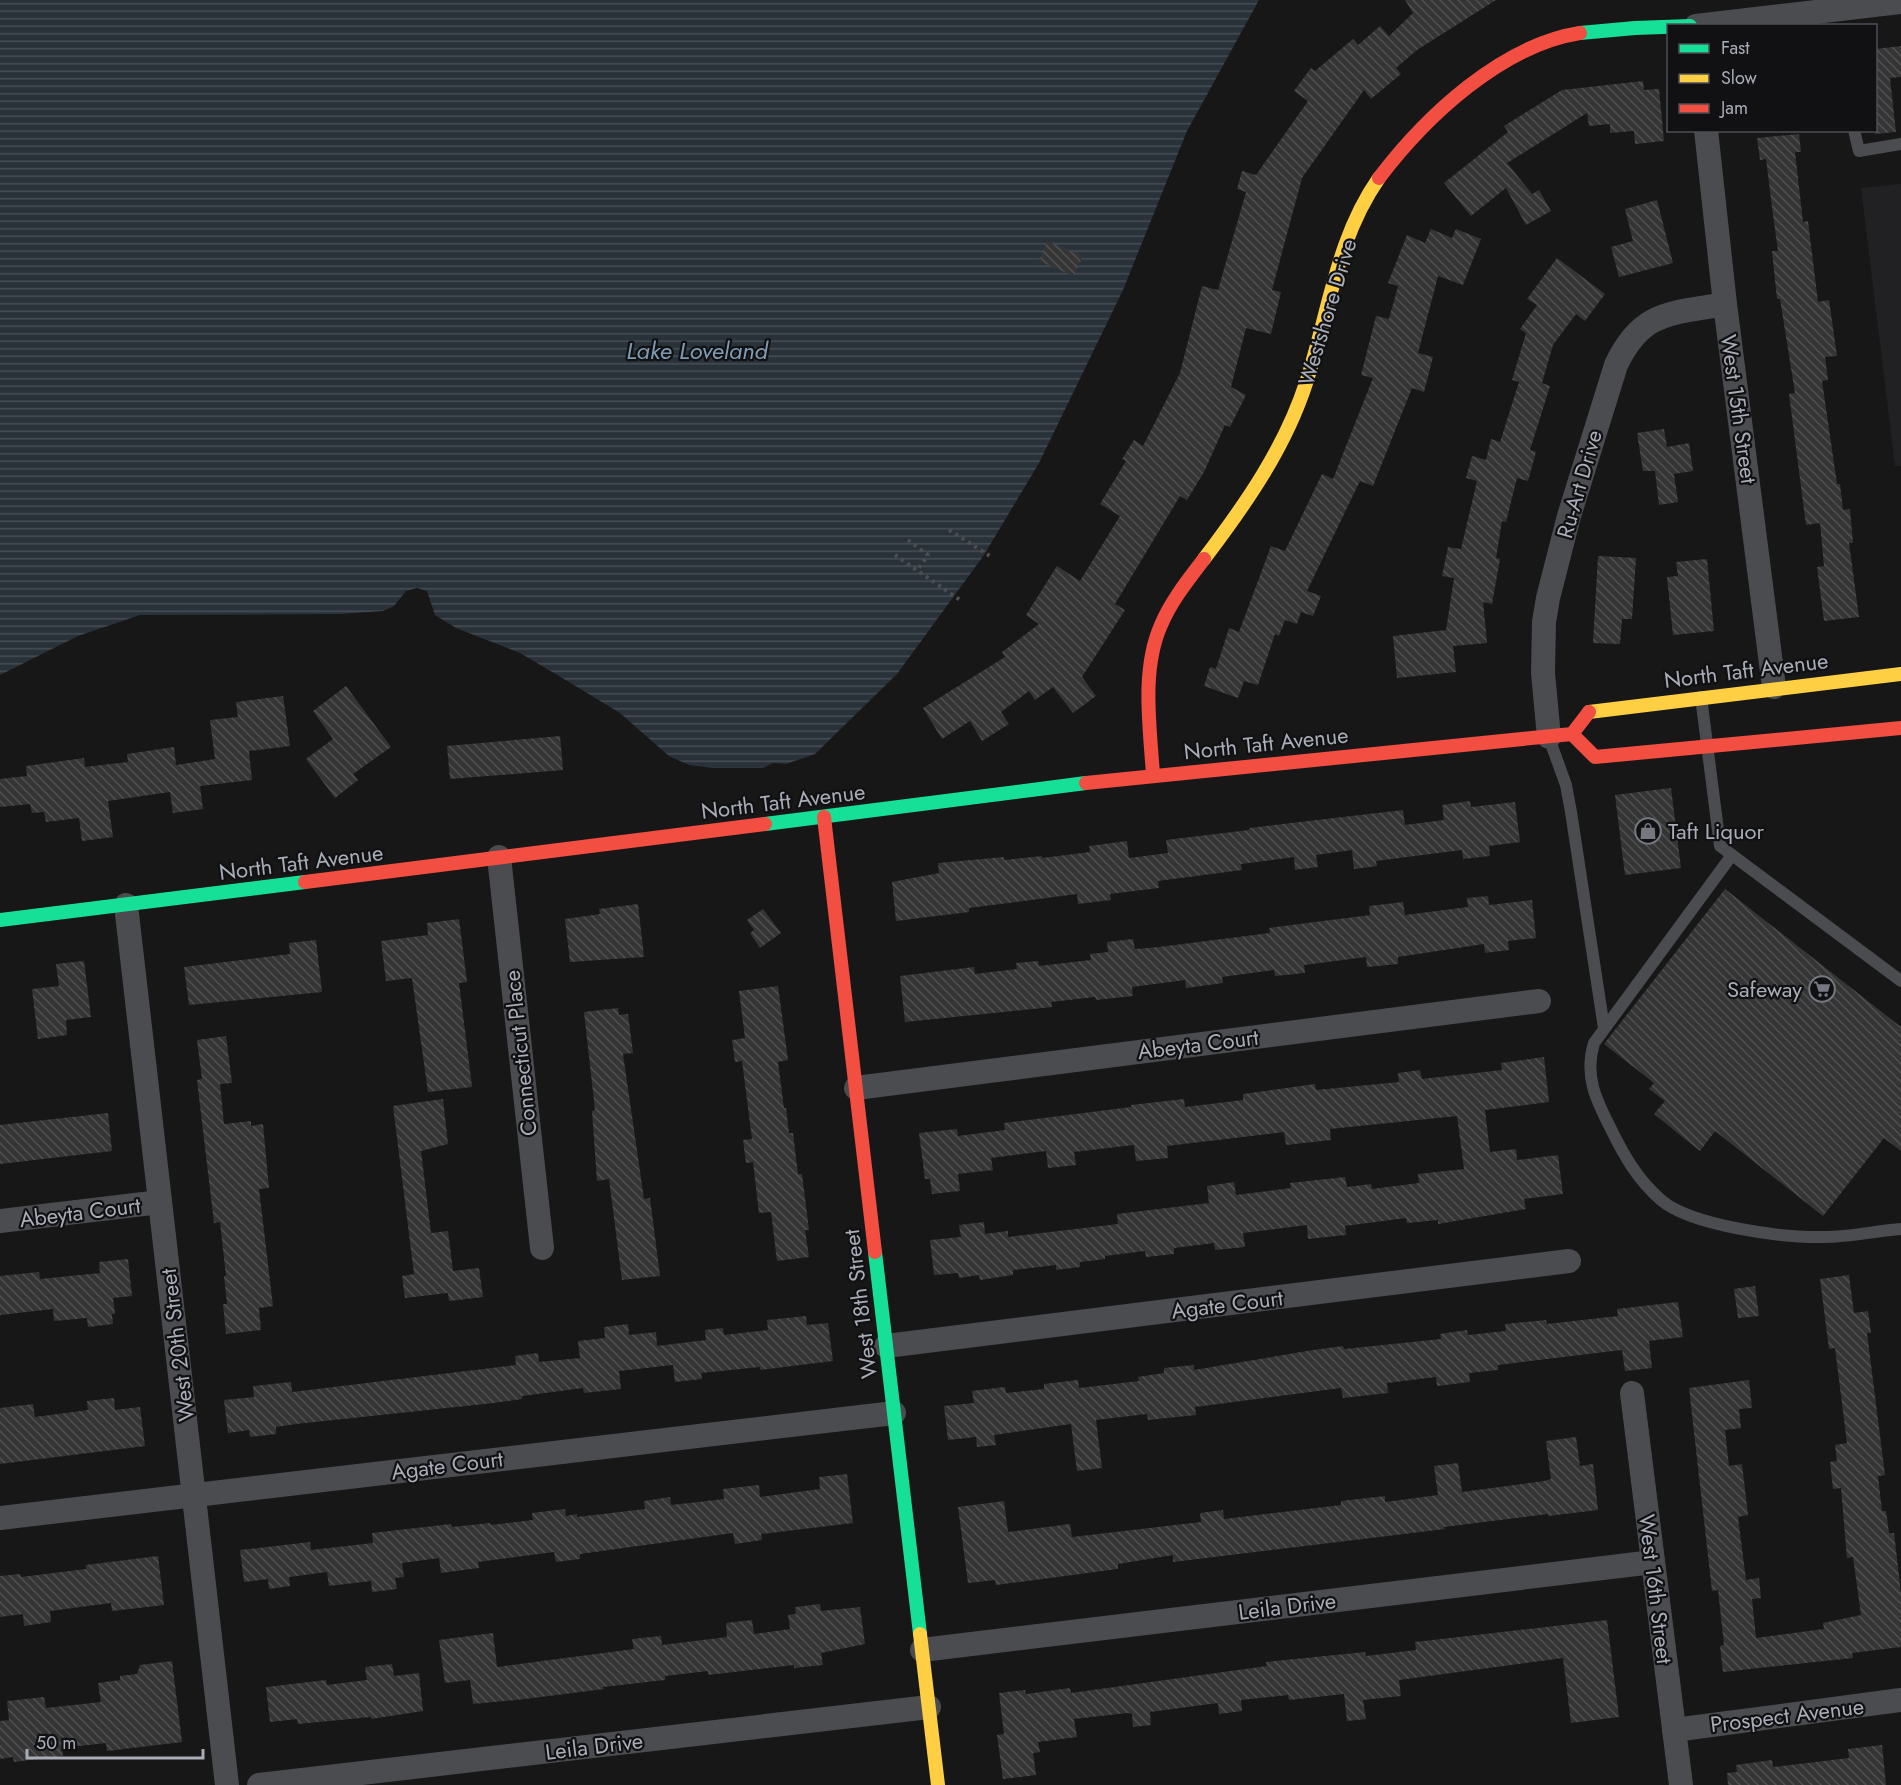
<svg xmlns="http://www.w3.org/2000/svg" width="1901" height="1785" font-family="Jost,sans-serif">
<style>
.built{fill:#212123}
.water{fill:url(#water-rules)}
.building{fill:url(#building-back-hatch)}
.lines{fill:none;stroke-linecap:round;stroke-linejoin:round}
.path{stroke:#4d4e52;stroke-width:4;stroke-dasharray:3 4.5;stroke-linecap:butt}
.lane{stroke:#4b4c50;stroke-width:12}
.street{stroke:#4b4c50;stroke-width:24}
.fast{stroke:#16e098;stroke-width:14}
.slow{stroke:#ffcf43;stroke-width:14}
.jam{stroke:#f24e42;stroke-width:14}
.labels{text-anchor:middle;stroke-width:4.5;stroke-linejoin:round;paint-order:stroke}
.street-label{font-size:22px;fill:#a8adb8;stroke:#111113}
.poi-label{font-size:22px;fill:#a8adb8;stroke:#111113;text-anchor:start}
.water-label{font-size:24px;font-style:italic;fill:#7f9bb3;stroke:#111113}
</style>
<defs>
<pattern id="water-rules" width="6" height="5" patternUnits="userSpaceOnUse" patternTransform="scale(1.5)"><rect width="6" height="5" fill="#2a3239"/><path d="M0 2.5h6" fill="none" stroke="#464d54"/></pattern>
<pattern id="building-back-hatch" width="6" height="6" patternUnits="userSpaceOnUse" patternTransform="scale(1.5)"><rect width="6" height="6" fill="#353536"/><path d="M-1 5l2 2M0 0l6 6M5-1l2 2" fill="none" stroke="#4f5051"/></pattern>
</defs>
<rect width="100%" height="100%" fill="#171717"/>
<polygon class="built" points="1901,184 1901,466 1895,466 1861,188"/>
<polygon class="water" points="0,0 1259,0 1187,131 1123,290 1039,463 984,555 897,674 815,754 786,764 773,763 763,768 713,768 689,765 669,756 620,713 559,676 520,653 456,628 435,615 427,591 417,588 406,591 394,606 383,611 341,614 140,615 78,636 0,675"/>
<g class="building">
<polygon points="1405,0 1496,0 1417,50 1396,68 1401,74 1371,99 1364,90 1302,178 1272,290 1281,292 1271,334 1246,328 1231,387 1246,395 1230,427 1225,425 1204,472 1187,500 1180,496 1115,604 1125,610 1082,677 1096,696 1073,713 1053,687 1035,700 1029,691 1001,712 1009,724 982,741 970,721 942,739 923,708 1005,657 1002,652 1039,624 1026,615 1057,566 1080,581 1120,516 1100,504 1126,461 1122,459 1134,440 1143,446 1180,373 1202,286 1218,290 1246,192 1237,189 1242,171 1256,175 1308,101 1294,91 1311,68 1315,71 1353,39 1358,45 1380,26 1389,36 1413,13"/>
<polygon points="1901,46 1901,77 1890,78 1896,132 1875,134 1875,49"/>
<polygon points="1643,81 1644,90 1659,89 1664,141 1635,144 1634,131 1610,133 1610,124 1589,126 1587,113 1507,163 1532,194 1539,190 1551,211 1526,225 1506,188 1471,216 1444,183 1508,132 1504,126 1562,90"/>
<polygon points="1799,134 1801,152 1795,152 1803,222 1808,221 1818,302 1829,300 1837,356 1825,357 1828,380 1822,381 1837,484 1840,484 1843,510 1850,509 1853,543 1849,543 1859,617 1824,621 1817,567 1824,566 1820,523 1806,525 1789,394 1795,393 1780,299 1777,299 1772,251 1778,251 1773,215 1766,159 1760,160 1757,138"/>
<polygon points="1657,200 1673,263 1619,277 1611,247 1633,241 1625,209"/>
<polygon points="1431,229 1452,238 1456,229 1481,239 1463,285 1438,276 1418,353 1433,357 1424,392 1412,388 1373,486 1360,481 1307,591 1321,596 1313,616 1301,612 1297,624 1285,620 1279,636 1275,634 1258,685 1244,681 1238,698 1204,686 1210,667 1216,669 1229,628 1239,632 1271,546 1285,551 1322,474 1333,479 1373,378 1361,375 1376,316 1389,319 1398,286 1388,283 1407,235 1425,243"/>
<polygon points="1047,241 1083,256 1074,276 1039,261"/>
<polygon points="1557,258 1605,294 1585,321 1576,314 1553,345 1542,383 1550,386 1530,450 1536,452 1528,481 1517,478 1506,522 1502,521 1496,558 1500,559 1492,604 1483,602 1487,643 1453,646 1456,672 1397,678 1393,636 1446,630 1454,578 1442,576 1448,547 1461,549 1477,481 1466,478 1472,456 1486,460 1491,439 1500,442 1519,382 1512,380 1526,333 1520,329 1537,305 1527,299"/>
<polygon points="1664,429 1667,447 1689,443 1693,471 1674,474 1678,502 1659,505 1655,471 1643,471 1637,433"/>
<polygon points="1598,556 1636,558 1632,619 1622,619 1620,644 1593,643"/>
<polygon points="1707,559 1714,631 1673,635 1667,577 1678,576 1676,562"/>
<polygon points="346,686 391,747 353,774 358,780 335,798 306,759 333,739 313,711"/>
<polygon points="283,696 290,746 249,751 252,780 200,786 203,809 173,813 170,792 108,801 113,837 82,841 79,818 46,822 44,812 32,813 30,804 0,807 0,779 27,776 26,766 84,758 85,767 128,762 127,754 174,747 176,765 215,759 210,720 238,717 236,702"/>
<polygon points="560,736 563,770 450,779 447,746"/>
<polygon points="1671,788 1681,868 1625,875 1615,795"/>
<polygon points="1470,801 1471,807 1515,802 1520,842 1489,846 1490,856 1463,859 1462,850 1376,861 1377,866 1354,869 1352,850 1316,855 1318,867 1295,870 1294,857 1241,864 1242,870 1158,881 1159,888 1110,894 1111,900 1078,904 1077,894 969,908 969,912 896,921 892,882 939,873 938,863 1004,857 1004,860 1042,856 1042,858 1090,852 1089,846 1127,841 1129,858 1168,853 1166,840 1249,830 1249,828 1403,810 1405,825 1444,820 1442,805"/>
<polygon points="1725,889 1901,1027 1901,1151 1884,1138 1823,1216 1715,1131 1700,1151 1654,1114 1665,1101 1649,1089 1654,1083 1604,1044"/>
<polygon points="1488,896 1489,905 1532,900 1536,938 1508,941 1509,950 1485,953 1484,944 1398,957 1398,964 1367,967 1366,957 1304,965 1305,973 1275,976 1274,970 1222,977 1223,983 1186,988 1185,980 1132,987 1133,996 1096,1000 1095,997 1051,1002 1052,1007 905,1022 900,976 974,967 975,974 1017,969 1016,963 1038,961 1039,966 1091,960 1090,954 1108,952 1107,942 1133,939 1135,949 1159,947 1270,933 1269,928 1370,915 1369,906 1403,902 1405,915 1468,907 1467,898"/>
<polygon points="638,904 644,957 570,962 565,919 600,914 599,909"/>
<polygon points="763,909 781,933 760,948 750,933 754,930 747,920"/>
<polygon points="459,919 467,982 459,983 472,1087 428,1092 412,978 386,981 381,941 428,935 427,923"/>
<polygon points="316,940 322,992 189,1005 184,967 290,954 289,943"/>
<polygon points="84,961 91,1017 66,1020 67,1035 38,1039 32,989 59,986 56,964"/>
<polygon points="778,986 788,1060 778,1062 784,1108 786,1108 789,1133 793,1133 798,1174 802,1174 809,1230 805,1230 809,1257 777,1261 771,1212 759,1213 753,1162 746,1163 743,1140 752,1139 742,1061 735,1062 732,1040 745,1038 739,991"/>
<polygon points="618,1008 619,1015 628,1014 633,1053 623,1054 644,1199 650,1198 660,1276 622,1280 609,1179 597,1181 592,1111 595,1110 584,1012"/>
<polygon points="226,1036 232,1083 220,1084 224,1124 251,1121 251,1126 263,1124 269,1188 259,1189 273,1306 259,1308 261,1330 226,1334 223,1304 227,1304 224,1276 226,1276 220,1222 214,1223 197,1080 202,1079 197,1040"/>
<polygon points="1544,1057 1549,1102 1485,1110 1490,1152 1516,1149 1517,1160 1558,1155 1563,1194 1524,1199 1526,1209 1438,1224 1438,1220 1407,1223 1406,1218 1345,1226 1346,1235 1308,1239 1307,1225 1243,1233 1245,1247 1215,1250 1214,1243 1174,1248 1174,1254 1146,1257 1145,1251 1105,1256 1105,1259 1080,1262 1080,1267 1056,1270 1056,1265 1013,1270 1013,1275 980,1280 979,1275 959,1278 958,1273 934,1275 930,1240 961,1237 959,1225 984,1222 985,1234 1008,1231 1008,1237 1118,1224 1117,1214 1209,1203 1207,1186 1234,1182 1236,1195 1291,1188 1290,1183 1345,1177 1347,1187 1371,1184 1372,1189 1419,1183 1418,1174 1464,1169 1457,1116 1330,1129 1331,1140 1286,1145 1284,1132 1167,1146 1168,1158 1136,1161 1134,1145 1074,1152 1076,1165 1048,1168 1046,1151 991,1158 993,1170 958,1174 960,1191 932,1194 930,1179 925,1179 919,1133 957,1129 958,1136 1005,1130 1004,1123 1131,1107 1131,1105 1184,1099 1185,1107 1243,1100 1243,1094 1315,1084 1316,1090 1399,1082 1398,1073 1420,1070 1422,1079 1502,1070 1501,1063"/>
<polygon points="443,1099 448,1144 421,1151 431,1233 448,1231 453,1271 479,1268 483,1297 449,1301 448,1293 405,1298 402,1276 414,1274 393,1106"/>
<polygon points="108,1113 112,1151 0,1164 0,1125"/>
<polygon points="128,1259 132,1296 113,1298 115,1314 112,1314 113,1324 88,1327 87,1318 54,1321 53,1309 0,1315 0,1276 39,1272 40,1279 100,1273 99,1262"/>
<polygon points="1849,1275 1854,1313 1868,1311 1871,1333 1867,1333 1885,1475 1878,1476 1882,1511 1886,1511 1889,1533 1894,1533 1901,1593 1901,1647 1852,1653 1853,1658 1723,1672 1720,1646 1724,1645 1718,1590 1712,1591 1689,1388 1749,1380 1752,1408 1739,1409 1741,1428 1725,1430 1729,1466 1742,1464 1748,1515 1738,1517 1746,1580 1759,1578 1761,1598 1752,1599 1756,1638 1824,1629 1823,1623 1861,1615 1853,1557 1847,1558 1841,1488 1833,1489 1830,1462 1837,1461 1835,1445 1847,1443 1835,1348 1829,1349 1820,1279"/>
<polygon points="1755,1286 1759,1316 1738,1318 1734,1289"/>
<polygon points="1678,1302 1683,1337 1649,1341 1652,1368 1625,1371 1622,1350 1498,1365 1498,1370 1469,1373 1470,1382 1437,1386 1436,1377 1387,1383 1388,1393 1343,1398 1341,1388 1195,1407 1196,1415 1148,1420 1147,1414 1096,1420 1102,1468 1077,1471 1071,1424 994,1435 996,1445 977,1447 976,1437 948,1440 944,1406 974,1403 972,1391 1005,1387 1006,1393 1044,1389 1044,1384 1078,1380 1079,1388 1139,1381 1138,1377 1164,1373 1164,1368 1194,1365 1194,1370 1313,1350 1343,1346 1344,1349 1441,1339 1440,1334 1467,1330 1468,1335 1506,1331 1505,1324 1546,1320 1547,1324 1618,1316 1617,1309"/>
<polygon points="806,1316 807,1325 828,1323 833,1361 760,1370 760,1367 701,1373 702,1379 675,1382 673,1365 619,1371 621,1389 584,1393 583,1388 522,1396 522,1399 494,1403 296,1424 276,1427 276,1434 250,1437 249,1430 228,1433 224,1400 254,1397 253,1386 291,1382 292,1392 516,1365 515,1356 538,1353 539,1362 580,1358 578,1341 605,1338 604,1327 628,1324 629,1335 656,1332 657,1346 706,1340 705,1330 723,1328 724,1335 768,1330 767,1320"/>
<polygon points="114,1398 115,1410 140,1407 145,1446 0,1464 0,1408 33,1404 35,1417 88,1410 87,1401"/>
<polygon points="1576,1437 1580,1466 1593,1464 1598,1510 1548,1516 1548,1514 1444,1527 1445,1529 1173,1562 1173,1555 1118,1564 1118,1569 996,1585 995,1580 968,1583 958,1507 1004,1501 1008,1532 1070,1524 1072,1537 1201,1522 1200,1513 1223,1510 1224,1519 1341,1505 1341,1501 1385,1496 1385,1502 1438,1495 1434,1466 1458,1463 1462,1492 1544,1481 1551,1479 1546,1441"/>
<polygon points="847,1474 853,1523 761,1534 762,1540 735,1544 733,1533 580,1554 580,1559 556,1562 554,1552 478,1562 479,1568 441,1573 439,1558 402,1563 404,1577 395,1578 397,1589 372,1592 371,1581 329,1586 327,1572 289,1577 290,1586 269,1589 268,1579 244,1582 240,1550 310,1542 311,1550 373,1543 372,1533 451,1524 452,1527 490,1523 491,1525 533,1520 532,1513 565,1509 566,1516 577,1514 577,1517 645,1509 644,1501 670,1497 671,1505 724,1499 723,1489 759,1485 760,1497 820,1489 819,1477"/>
<polygon points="158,1556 164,1605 112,1611 111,1603 50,1611 51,1622 24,1626 23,1614 0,1617 0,1576 20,1574 21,1577 86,1569 86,1565"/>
<polygon points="820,1604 821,1611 860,1607 865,1644 821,1653 823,1665 794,1668 794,1665 708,1675 708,1671 665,1676 665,1680 603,1687 604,1689 525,1699 473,1704 470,1680 445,1683 439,1640 493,1633 497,1667 634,1649 632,1639 661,1636 662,1645 727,1637 726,1623 752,1620 754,1634 790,1629 788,1615 796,1614 795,1607"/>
<polygon points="1607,1620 1619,1717 1571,1723 1563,1658 1399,1680 1401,1696 1363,1700 1366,1719 1347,1721 1344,1694 1289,1700 1288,1695 1241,1700 1242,1711 1219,1714 1218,1703 1150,1712 1151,1725 1133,1727 1132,1714 1128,1713 1074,1719 1077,1737 1038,1742 1040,1752 1033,1753 1036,1775 1003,1779 997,1735 1004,1734 999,1693 1025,1690 1026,1694 1070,1688 1071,1693 1267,1666 1266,1662 1365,1652 1366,1656 1416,1650 1415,1642"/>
<polygon points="172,1661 182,1742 107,1751 106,1743 62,1748 63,1756 14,1762 13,1757 0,1759 0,1721 9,1720 7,1701 44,1697 46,1708 101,1702 98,1683 120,1680 120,1676 137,1674 140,1665"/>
<polygon points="392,1664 394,1676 419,1673 423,1711 371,1719 371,1717 298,1724 297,1719 270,1722 266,1687 326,1680 327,1685 367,1680 365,1667"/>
<polygon points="1882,1745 1886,1785 1728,1785 1727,1773 1737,1772 1736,1765 1772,1760 1773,1767 1849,1758 1848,1749"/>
</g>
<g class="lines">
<g class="path">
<polyline points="949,530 990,556"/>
<polyline points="908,540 928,555 917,570"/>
<polyline points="895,555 960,600"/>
</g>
<g class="lane">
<polyline points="1854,130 1859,151 1901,144"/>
<polyline points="1701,697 1720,846 1901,981"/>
<polyline points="1549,738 1566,785 1571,812 1604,1028"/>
<path d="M1732,855l-138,188c-10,33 2,57 17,86 13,27 27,51 50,71 30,26 123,38 163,37 25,0 52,-6 77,-8"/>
</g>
<g class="street">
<polyline points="1696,26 1901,2"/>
<polyline points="1706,130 1725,304 1774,687"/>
<path d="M1549,737l-6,-64 1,-51 4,-24 21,-82 47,-151c26,-55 55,-51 109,-61"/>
<polyline points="499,857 542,1248"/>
<polyline points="126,905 227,1785"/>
<polyline points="856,1088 1539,1001"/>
<polyline points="0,1221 160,1202"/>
<polyline points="886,1346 1569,1261"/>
<polyline points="1632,1393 1681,1785"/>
<polyline points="0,1518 894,1413"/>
<polyline points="922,1650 1653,1562"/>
<polyline points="1674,1730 1901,1700"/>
<polyline points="259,1785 929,1707"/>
</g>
<g class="fast">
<polyline points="1580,33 1635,28 1690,26"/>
<polyline points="765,824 1086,783"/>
<polyline points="0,920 305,882"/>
<polyline points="875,1252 920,1634"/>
</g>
<g class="slow">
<path d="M1204,559c41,-54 81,-111 102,-176 23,-70 30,-144 73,-205"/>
<polyline points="1589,712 1901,674"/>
<polyline points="920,1634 938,1785"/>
</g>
<g class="jam">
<path d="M1379,178c47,-62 123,-133 201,-145"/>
<polyline points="1572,734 1595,757 1901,728"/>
<path d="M1153,775c-3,-48 -12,-105 8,-150 10,-24 27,-45 43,-66"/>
<polyline points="1086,783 1572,734 1589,712"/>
<polyline points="824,817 875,1252"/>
<polyline points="305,882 765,824"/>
</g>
</g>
<defs>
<g id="shop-ring" transform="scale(1.35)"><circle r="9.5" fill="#111113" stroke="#757880" stroke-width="1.5"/><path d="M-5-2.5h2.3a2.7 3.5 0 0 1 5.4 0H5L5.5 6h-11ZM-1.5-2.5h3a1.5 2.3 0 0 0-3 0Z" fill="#757880"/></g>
<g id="supermarket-ring" transform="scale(1.35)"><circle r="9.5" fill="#111113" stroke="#757880" stroke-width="1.5"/><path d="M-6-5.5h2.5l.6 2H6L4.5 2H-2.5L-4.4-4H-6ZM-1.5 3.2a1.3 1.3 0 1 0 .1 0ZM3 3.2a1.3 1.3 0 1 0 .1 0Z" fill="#757880"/></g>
</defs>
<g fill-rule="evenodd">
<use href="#shop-ring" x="1648" y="831"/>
<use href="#supermarket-ring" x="1822" y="989"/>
</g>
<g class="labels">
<g class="street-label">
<text transform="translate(1327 312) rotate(-73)" y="8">Westshore Drive</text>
<text transform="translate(1739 409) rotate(82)" y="8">West 15th Street</text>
<text transform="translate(1579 484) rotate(-74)" y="8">Ru-Art Drive</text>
<text transform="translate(1746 670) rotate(-7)" y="8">North Taft Avenue</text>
<text transform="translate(1266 743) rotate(-6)" y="8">North Taft Avenue</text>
<text transform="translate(783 801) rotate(-7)" y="8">North Taft Avenue</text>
<text transform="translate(301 862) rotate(-7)" y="8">North Taft Avenue</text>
<text transform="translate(1198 1044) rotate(-7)" y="8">Abeyta Court</text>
<text transform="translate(520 1053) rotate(-96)" y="8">Connecticut Place</text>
<text transform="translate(80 1212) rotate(-7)" y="8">Abeyta Court</text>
<text transform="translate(860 1304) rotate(-97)" y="8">West 18th Street</text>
<text transform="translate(1227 1304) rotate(-7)" y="8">Agate Court</text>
<text transform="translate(177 1345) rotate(-97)" y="8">West 20th Street</text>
<text transform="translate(447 1465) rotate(-7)" y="8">Agate Court</text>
<text transform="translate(1656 1589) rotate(83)" y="8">West 16th Street</text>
<text transform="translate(1287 1606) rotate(-7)" y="8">Leila Drive</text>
<text transform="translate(1787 1715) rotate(-7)" y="8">Prospect Avenue</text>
<text transform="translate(594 1746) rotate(-7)" y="8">Leila Drive</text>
</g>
<g class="poi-label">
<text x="1668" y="839">Taft Liquor</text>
<text x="1802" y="997" text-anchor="end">Safeway</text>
</g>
<g class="water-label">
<text x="697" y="359">Lake Loveland</text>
</g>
</g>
<rect x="1667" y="24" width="210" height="108" fill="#111113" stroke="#4d4f55" stroke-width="1.5"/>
<rect x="1679" y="44" width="30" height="9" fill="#16e098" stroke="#4d4f55" stroke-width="1.5"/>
<text x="1721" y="54" font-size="18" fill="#a8adb8">Fast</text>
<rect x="1679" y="74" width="30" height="9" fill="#ffcf43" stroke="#4d4f55" stroke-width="1.5"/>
<text x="1721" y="84" font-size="18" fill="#a8adb8">Slow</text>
<rect x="1679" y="104" width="30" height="9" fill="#f24e42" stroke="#4d4f55" stroke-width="1.5"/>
<text x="1721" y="114" font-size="18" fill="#a8adb8">Jam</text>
<path d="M27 1749v9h176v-9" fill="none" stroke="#a8adb8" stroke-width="3"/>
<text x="36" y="1749" font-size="18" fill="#a8adb8" stroke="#111113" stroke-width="4.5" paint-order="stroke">50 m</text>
</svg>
